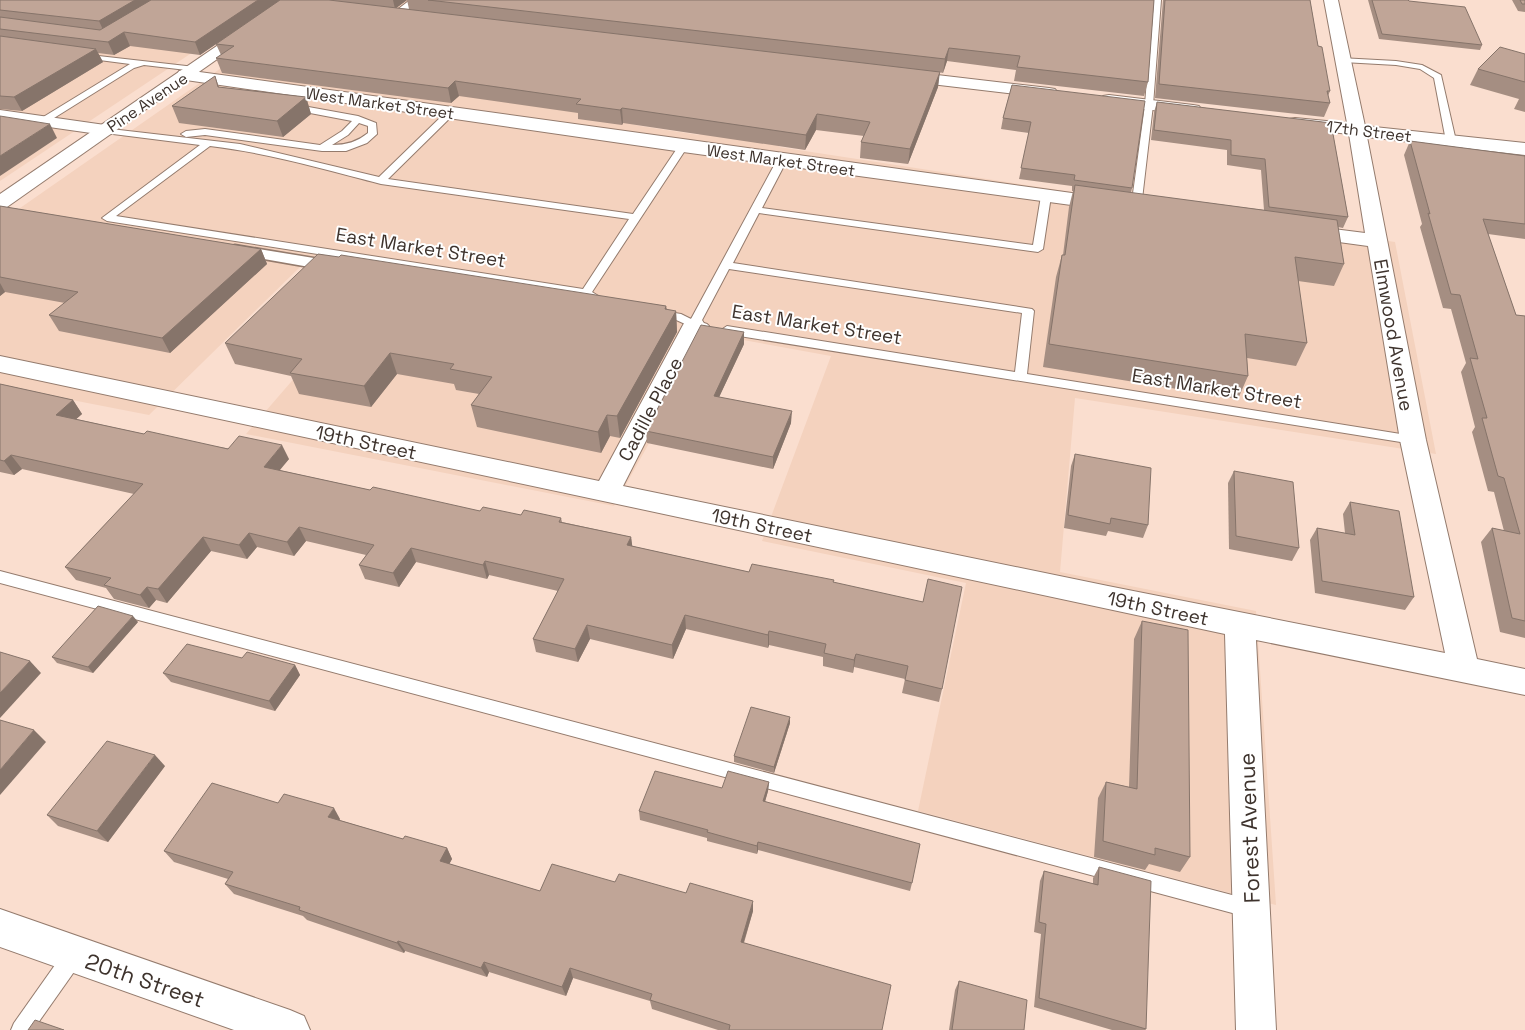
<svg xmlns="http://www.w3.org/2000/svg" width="1525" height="1030" font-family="'Space Grotesk',sans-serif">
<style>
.built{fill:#f4d2be}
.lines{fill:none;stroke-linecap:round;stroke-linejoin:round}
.service-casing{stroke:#947b6d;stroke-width:2}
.pedestrian-casing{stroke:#947b6d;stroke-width:3}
.minor-casing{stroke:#947b6d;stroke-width:2}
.secondary-casing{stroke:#947b6d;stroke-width:2}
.service{fill:#fff;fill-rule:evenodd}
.pedestrian{fill:#fff;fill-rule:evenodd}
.minor{fill:#fff;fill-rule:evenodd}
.secondary{fill:#fff;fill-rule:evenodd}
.wall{fill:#a58e82}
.shaded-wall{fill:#86746a}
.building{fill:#c0a597;stroke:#86746a}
.labels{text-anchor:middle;stroke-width:4;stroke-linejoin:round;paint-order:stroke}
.far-street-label{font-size:16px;fill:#3e332d;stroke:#fff}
.street-label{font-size:19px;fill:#3e332d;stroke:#fff}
.near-street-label{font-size:22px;fill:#3e332d;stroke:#fff}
</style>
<rect width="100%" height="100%" fill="#fadecf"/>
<g class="built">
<polygon points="271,0 0,181 0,31"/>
<polygon points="319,0 419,0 348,53 640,126 699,135 726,95 802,104 779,147 1395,242 1436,454 1075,398 1060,572 1256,611 1276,905 918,811 966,583 762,541 831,356 710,334 614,506 246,434 379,280 301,266 149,415 0,386 0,222"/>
</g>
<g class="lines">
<g class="service-casing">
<g id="service">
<polygon points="410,0 419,0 399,17 393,17 393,13"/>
<polygon points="1153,0 1161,0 1153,105 1141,208 1136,211 1131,208 1145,105"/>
<polygon points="81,54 195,67 199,69 195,71 144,65 134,68 46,123 40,123 40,119 130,64 84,58 80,56"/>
<polygon points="1340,58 1396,61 1422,65 1441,75 1456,141 1454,143 1448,143 1446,141 1434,78 1420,69 1396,65 1343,62 1340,62"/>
<path d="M292,104l66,12 18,7 1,11 -10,9 -21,8h-24l-117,-16 -19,2 -5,-3 5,-3 19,-2 115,16 22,-14 10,-10 -63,-12v-4zM359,123l9,3v7c-11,9 -22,12 -36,12l16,-10z"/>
<path d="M450,110l3,1v4l-65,64 245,35 47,-70h6l2,2 -96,146 16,10 -2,2h-8l-11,-5 -2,3h-8l-2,-2 4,-5 -472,-74 -5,-3 98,-73 -95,-12 -3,-1v-4l138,16 139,33 68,-66zM210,146c58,7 114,23 171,38l248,35 -46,70 -467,-73z"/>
<polygon points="782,157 787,160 762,208 1033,245 1041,196 1046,193 1051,196 1043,249 1038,252 759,213 733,263 1032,309 1034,311 1027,374 1413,436 1419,440 1413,444 727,334 721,330 727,326 1015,372 1022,313 729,269 701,322 707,324 709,326 707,328 694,328 674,319 653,315 651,313 657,310 681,314 691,319 777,160"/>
<polygon points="0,571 1251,900 1258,903 1260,909 1258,915 1251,918 0,583"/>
<polygon points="74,945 81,948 84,955 81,962 33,1030 11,1030 14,1023 67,948"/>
</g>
</g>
<g class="pedestrian-casing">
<polygon id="pedestrian" points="235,245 338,262 344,263 346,267 344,271 338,272 229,253 227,250 229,247"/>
</g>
<g class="minor-casing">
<g id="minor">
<polygon points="1324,0 1338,0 1365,126 1525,143 1525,155 1367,137 1426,440 1477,659 1525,669 1525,695 1256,640 1276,1030 1236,1030 1225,634 0,372 0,356 599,481 683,325 686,320 694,318 702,320 705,325 623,486 1108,586 1445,653 1400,440 1368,246 1302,237 1295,235 1292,231 1295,227 1302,225 1365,233 1349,134 1295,128 1289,127 1286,123 1289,119 1295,118 1347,123"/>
<polygon points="185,70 1108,198 1115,200 1118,204 1115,208 1108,210 683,152 179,79 177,75 179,71"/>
<polygon points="903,71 1049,88 1055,89 1058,93 1055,97 1049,98 897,80 895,76 897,72"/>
<polygon points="1109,95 1193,105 1199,106 1202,110 1199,114 1193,115 1103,104 1100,100 1103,96"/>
<polygon points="0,110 105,125 111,126 114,130 111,134 105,135 0,120"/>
<polygon points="0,909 290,1010 304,1016 310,1030 234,1030 0,947"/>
</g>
</g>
<g class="secondary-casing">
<polygon id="secondary" points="284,0 301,0 7,207 0,209 0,194"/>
</g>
<use href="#service" class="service"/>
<use href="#pedestrian" class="pedestrian"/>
<use href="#minor" class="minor"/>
<use href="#secondary" class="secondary"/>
</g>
<g class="wall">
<polygon points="0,0 407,0 396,8 409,9 407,0 1154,0 1148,82 1144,96 1014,81 1016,70 947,61 943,73 939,72 938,87 908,164 860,158 861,142 864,136 816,130 805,150 623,123 622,125 578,119 578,113 459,96 451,103 222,73 216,58 221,55 216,44 200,55 130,46 114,55 98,53 103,62 22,111 0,109"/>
<polygon points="1163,0 1310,0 1318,46 1330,91 1328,96 1330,103 1324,117 1155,98"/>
<polygon points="1368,0 1408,0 1409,1 1482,45 1480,50 1379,39"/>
<polygon points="1512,0 1525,0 1525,12 1518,11"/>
<polygon points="1525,54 1525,112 1514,109 1519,99 1470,85 1478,69"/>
<polygon points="215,76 219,87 306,97 311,114 283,137 179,123 172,106"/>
<polygon points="1012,85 1132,188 1131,193 1264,210 1261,170 1227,165 1227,150 1151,140 1154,112 1157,102 1331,123 1348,217 1343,228 1338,227 1344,264 1334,286 1298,281 1307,343 1296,366 1247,358 1248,376 1238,399 1043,367 1056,277 1062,255 1063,255 1069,207 1073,191 1072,191 1072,186 1019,179 1029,133 1001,129 1003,118"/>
<polygon points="1410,141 1525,156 1525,239 1488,234 1516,315 1525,316 1525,638 1500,632 1481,542 1492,528 1504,531 1494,492 1488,491 1472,432 1475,427 1461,372 1466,363 1451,309 1443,308 1420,227 1422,224 1404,155"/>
<polygon points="0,206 261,249 267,264 170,353 59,331 49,315 65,303 5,292 0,296"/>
<polygon points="339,257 666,306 667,310 676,311 677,332 620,438 610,436 601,453 477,427 471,405 479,394 456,390 454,384 397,374 371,407 299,394 291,376 235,364 225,343"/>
<polygon points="744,332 744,344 719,397 791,423 773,469 647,443 646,431"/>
<polygon points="0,384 73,400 82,414 76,419 144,434 289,459 279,470 370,490 480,511 521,515 561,518 562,522 631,537 632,546 749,572 834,583 942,689 939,702 902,693 905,679 854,667 853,673 823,666 823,657 769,645 768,648 686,629 673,659 590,639 578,662 536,652 533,639 558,591 489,575 487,579 416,562 399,587 365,579 359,565 366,555 306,541 294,556 257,547 247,559 211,551 167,603 156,600 149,608 114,599 106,588 76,580 65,567 134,494 22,469 14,475 0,472"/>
<polygon points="1075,454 1148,525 1143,538 1108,531 1106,536 1064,528 1071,466"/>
<polygon points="1234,471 1299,548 1292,561 1229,549 1228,483"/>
<polygon points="1350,502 1414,597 1405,610 1315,593 1310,540 1317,528 1345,533 1343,514"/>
<polygon points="1142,621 1190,857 1180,872 1149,864 1145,870 1094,857 1098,798 1106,782 1129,787 1134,639"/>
<polygon points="138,622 93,673 57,663 52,657"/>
<polygon points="242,658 295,665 300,675 275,711 171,682 163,673"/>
<polygon points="790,723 774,773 734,762 734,756"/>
<polygon points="165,766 108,842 58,826 47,815"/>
<polygon points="769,782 768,791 765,801 912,883 910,891 758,850 757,854 707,841 707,838 640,820 639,811 722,788"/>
<polygon points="278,803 340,819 339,820 403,839 447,848 452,859 449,864 540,891 615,882 686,893 753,911 744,943 882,1030 718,1030 652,1009 650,1001 573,978 566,996 489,972 487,977 405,951 404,953 307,920 303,916 234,894 225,884 228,879 174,862 164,851"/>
<polygon points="1099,867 1146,1029 1145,1030 1112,1030 1034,1007 1041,934 1034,932 1040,881 1044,871 1093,884 1093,878"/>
<polygon points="959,981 1024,1030 949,1030 955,990"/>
</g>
<g class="shaded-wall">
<polygon points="135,0 163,0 105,34 99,21"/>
<polygon points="258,0 281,0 200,55 195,42"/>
<polygon points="393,0 407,0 395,9"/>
<polygon points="124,32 130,46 114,55 108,42"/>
<polygon points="949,48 947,61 943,73 945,59"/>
<polygon points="96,49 103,62 22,111 14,97"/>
<polygon points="940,72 938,87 908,164 910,149"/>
<polygon points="455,81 459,96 451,103 448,88"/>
<polygon points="306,97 311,114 283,137 277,121"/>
<polygon points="622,108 623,123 622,125 620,110"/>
<polygon points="817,114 816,130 805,150 806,135"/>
<polygon points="50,124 57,138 0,176 0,156"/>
<polygon points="261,249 267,264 170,353 162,338"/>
<polygon points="0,283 5,292 0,296"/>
<polygon points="666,306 668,325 676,311 677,332 620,438 617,416"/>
<polygon points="744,332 744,344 714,408 714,396"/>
<polygon points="390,353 397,374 371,407 364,386"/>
<polygon points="73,400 82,414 65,429 56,415"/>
<polygon points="792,411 791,423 773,469 773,457"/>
<polygon points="607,415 610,436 601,453 598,432"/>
<polygon points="282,445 289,459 271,481 264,467"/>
<polygon points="11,455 22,469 14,475 4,461"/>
<polygon points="299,527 306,541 294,556 287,542"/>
<polygon points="249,533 257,547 247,559 239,545"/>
<polygon points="203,537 211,551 167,603 158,589"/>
<polygon points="631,537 633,551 627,545"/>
<polygon points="411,548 416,562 399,587 393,573"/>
<polygon points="485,561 489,575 487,579 483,565"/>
<polygon points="147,587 156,600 149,608 140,595"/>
<polygon points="685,615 686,629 673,659 672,645"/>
<polygon points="133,616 138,622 93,673 88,667"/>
<polygon points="587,625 590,639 578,662 575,649"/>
<polygon points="769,631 769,645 768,648 768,635"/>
<polygon points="856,654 854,667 853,673 854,660"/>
<polygon points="30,661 41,673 0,718 0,693"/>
<polygon points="295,665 300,675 275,711 269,701"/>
<polygon points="790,717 790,723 774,773 774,767"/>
<polygon points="34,730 46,742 0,795 0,770"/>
<polygon points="155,755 165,766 108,842 97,831"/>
<polygon points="769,782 768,791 763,809 763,801"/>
<polygon points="334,808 340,819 335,828 328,817"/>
<polygon points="758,842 758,850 757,854 757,846"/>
<polygon points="447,848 452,859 445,872 440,861"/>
<polygon points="753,901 753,911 741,951 741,942"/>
<polygon points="398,941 405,951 404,953 397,943"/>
<polygon points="484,962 489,972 487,977 481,968"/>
<polygon points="570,968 573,978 566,996 562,987"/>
</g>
<g class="building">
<polygon points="0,0 135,0 99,21 0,10"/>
<polygon points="151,0 258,0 195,42 124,32 108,42 0,29 0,17 100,30"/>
<polygon points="280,0 329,0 940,72 910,149 861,142 870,122 817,114 806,135 622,108 620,110 576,104 581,99 455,81 448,88 216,58 234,46 216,44"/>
<polygon points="428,0 1154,0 1148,82 1017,67 1020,56 949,48 945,59"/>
<polygon points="1165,0 1310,0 1318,46 1322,47 1330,91 1327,91 1330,103 1159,84"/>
<polygon points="1372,0 1408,0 1409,1 1465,7 1482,45 1382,34"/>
<polygon points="1520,0 1525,0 1525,4 1522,4"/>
<polygon points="0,36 96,49 14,97 0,96"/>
<polygon points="1500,47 1525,54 1525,82 1478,69"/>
<polygon points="215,76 218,87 306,97 277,121 172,106"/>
<polygon points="1012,85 1145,101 1132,188 1074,180 1075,175 1021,168 1031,122 1003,118"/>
<polygon points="1157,102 1331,123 1348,217 1269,207 1265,159 1231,155 1231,140 1154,130"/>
<polygon points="0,116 50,124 0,156"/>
<polygon points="1410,141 1525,156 1525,224 1483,219 1516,315 1525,316 1525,621 1512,618 1492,528 1520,534 1504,478 1498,476 1482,418 1487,418 1470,358 1478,359 1460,295 1451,294 1428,213 1430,214"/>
<polygon points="1075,185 1337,220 1344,264 1295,257 1307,343 1245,334 1248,376 1049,344 1062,255 1065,255"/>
<polygon points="0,206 261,249 162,338 49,315 78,292 0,277"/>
<polygon points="318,254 339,257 341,255 666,306 665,309 676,311 617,416 607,415 598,432 471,405 492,377 450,369 454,364 390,353 364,386 290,373 302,359 225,343"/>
<polygon points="701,325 744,332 714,396 792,411 773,457 646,431"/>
<polygon points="0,384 73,400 56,415 144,434 147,431 228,449 239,436 282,445 264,467 370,490 373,487 480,511 483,507 521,515 524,510 561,518 559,522 631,537 627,545 749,572 752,564 834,580 833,582 923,602 928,579 962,587 942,689 905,680 908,666 856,654 854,660 824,653 826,644 769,631 768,635 685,615 672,645 587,625 575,649 533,639 564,579 485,561 483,565 411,548 393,573 359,565 374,545 299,527 287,542 249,533 239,545 203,537 158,589 147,587 140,595 104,585 111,578 65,567 143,484 11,455 4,461 0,460"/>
<polygon points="1075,454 1151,468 1148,525 1111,518 1110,524 1068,515"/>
<polygon points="1234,471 1293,482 1299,548 1236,536"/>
<polygon points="1350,502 1399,511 1414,597 1322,581 1317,528 1355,535"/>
<polygon points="98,606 133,616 88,667 52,657"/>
<polygon points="1142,621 1188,630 1190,857 1155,848 1155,855 1103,841 1106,782 1137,789"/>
<polygon points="187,644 242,658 247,652 295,665 269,701 163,673"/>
<polygon points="0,652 30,661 0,693"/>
<polygon points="751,707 790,717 774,767 734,756"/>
<polygon points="0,720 34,730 0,770"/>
<polygon points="107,741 155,755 97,831 47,815"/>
<polygon points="655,771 722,788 728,771 769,782 763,801 920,844 912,883 758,842 757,846 707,832 708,830 639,811"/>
<polygon points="212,783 278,803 284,794 334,808 328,817 403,839 405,836 447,848 440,861 540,891 552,864 615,882 619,874 686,893 690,883 753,901 741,942 891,985 882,1030 729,1030 730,1025 650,1000 652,994 570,968 562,987 484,962 481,968 398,941 397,943 299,910 300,907 225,884 233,872 164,851"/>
<polygon points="1099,867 1151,881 1146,1029 1039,998 1046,924 1039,922 1044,871 1098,885"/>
<polygon points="959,981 1027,1000 1024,1030 952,1030"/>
<polygon points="35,1020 64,1030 28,1030"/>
</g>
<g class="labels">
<g class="far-street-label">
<text transform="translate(147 102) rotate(-34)" y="6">Pine Avenue</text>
<text transform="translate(380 103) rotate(8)" y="6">West Market Street</text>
<text transform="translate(1369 131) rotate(7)" y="6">17th Street</text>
<text transform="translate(781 160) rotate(8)" y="6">West Market Street</text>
</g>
<g class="street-label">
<text transform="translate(421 247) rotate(9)" y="7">East Market Street</text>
<text transform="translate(817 324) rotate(9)" y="7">East Market Street</text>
<text transform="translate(1394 335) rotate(80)" y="7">Elmwood Avenue</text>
<text transform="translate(1217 388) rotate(9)" y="7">East Market Street</text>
<text transform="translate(650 409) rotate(-62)" y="7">Cadille Place</text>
<text transform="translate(366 442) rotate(12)" y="7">19th Street</text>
<text transform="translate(762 525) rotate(12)" y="7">19th Street</text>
<text transform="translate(1158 608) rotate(12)" y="7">19th Street</text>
</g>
<g class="near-street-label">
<text transform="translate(1249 828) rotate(-92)" y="8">Forest Avenue</text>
<text transform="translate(145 980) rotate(19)" y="8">20th Street</text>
</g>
</g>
</svg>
